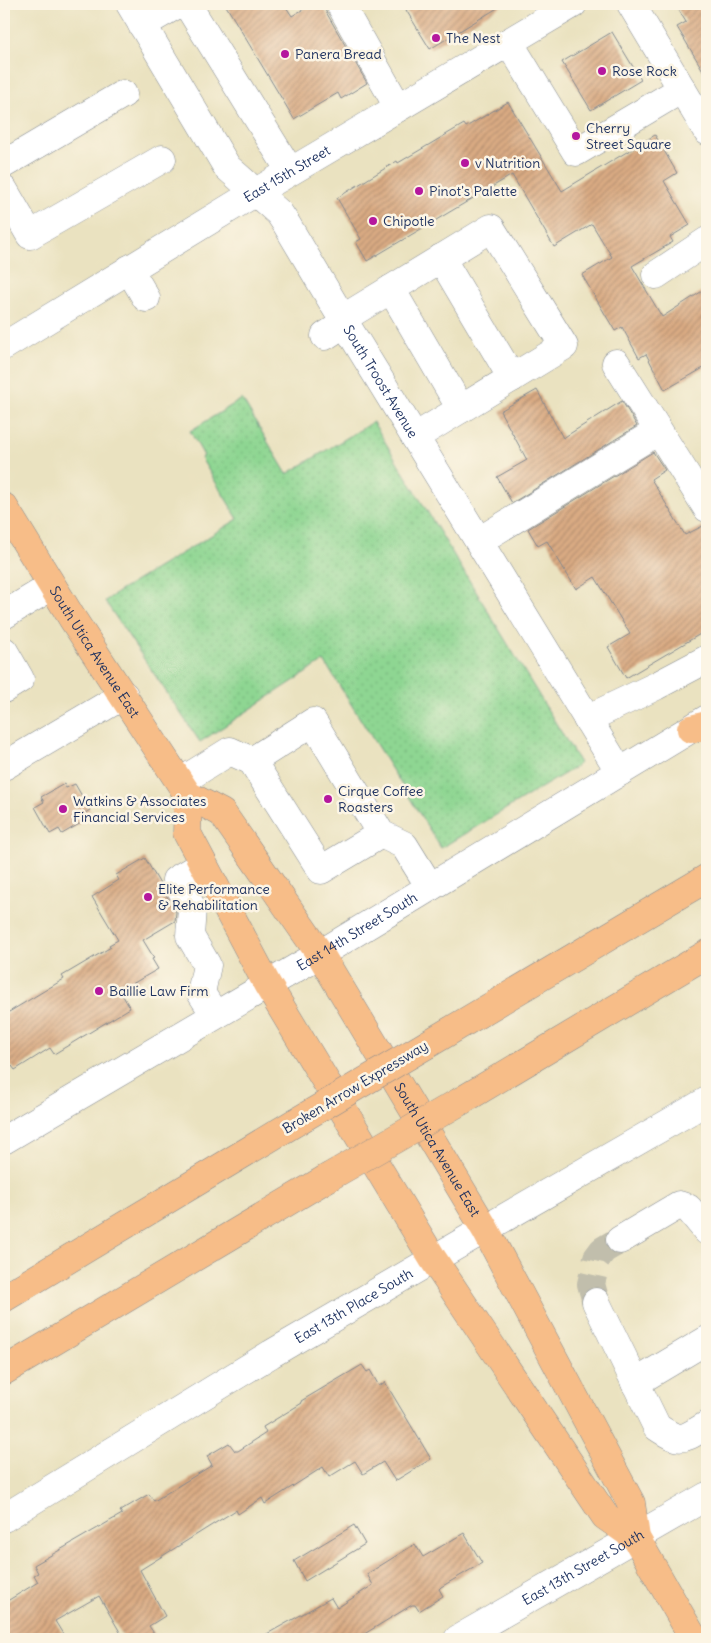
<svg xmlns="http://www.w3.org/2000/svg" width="711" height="1643" font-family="Delius,sans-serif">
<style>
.grass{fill:url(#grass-dots);stroke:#548278}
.building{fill:url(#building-hatch)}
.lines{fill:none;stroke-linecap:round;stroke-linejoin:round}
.minor-tunnel{stroke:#c1beac;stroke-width:28;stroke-dasharray:28 14;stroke-linecap:butt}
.minor-casing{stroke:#82888f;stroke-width:29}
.major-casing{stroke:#82888f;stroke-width:29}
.highway-casing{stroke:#82888f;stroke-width:29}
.minor{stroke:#fff;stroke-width:28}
.major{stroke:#f7bd88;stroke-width:28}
.highway{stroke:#f7bd88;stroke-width:28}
.highway-bridge-casing{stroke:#82888f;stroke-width:29;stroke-linecap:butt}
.highway-bridge{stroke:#f7bd88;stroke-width:28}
.poi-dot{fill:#b5179e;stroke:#fcf5e5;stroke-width:2}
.labels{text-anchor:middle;stroke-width:5;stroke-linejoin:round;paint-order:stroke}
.poi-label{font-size:14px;fill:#1b2f5e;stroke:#fcf5e5;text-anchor:start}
.street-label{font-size:14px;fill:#1b2f5e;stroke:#fcf5e5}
</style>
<defs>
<pattern id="grass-dots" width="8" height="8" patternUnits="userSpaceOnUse" patternTransform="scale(1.25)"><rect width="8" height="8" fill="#8ed692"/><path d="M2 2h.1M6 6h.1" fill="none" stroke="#7ab880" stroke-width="1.8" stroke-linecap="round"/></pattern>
<pattern id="building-hatch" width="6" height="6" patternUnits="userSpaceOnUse" patternTransform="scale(1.25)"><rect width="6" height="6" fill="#daab83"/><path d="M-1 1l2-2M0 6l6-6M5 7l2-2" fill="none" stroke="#b08c6e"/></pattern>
</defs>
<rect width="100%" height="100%" fill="#fcf5e5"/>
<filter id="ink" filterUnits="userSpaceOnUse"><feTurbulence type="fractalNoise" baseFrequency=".02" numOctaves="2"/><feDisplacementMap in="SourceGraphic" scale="10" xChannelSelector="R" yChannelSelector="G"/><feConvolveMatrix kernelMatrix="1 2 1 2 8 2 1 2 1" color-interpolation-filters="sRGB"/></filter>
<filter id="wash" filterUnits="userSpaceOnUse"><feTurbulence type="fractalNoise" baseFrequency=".0096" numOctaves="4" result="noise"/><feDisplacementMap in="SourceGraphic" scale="20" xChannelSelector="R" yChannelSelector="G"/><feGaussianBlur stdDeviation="1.12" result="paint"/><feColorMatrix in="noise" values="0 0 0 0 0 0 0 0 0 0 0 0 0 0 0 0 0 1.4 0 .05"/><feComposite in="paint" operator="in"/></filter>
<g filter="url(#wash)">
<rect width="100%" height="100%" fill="#eae2c0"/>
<polygon class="grass" points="242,399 287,474 373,422 580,763 574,768 441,848 324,661 200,742 105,601 118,592 238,519 201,458 204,456 190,431"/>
<g id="blocks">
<g class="building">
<polygon points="225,4 284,4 292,16 312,4 324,4 326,12 367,83 341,99 338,93 294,119"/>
<polygon points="415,4 504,4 430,49 406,10"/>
<polygon points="675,4 707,4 707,77 677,27 686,22"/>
<polygon points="612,32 641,80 591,110 562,62"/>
<polygon points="508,102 562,191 655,135 677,173 664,181 690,225 670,237 673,242 632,266 662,317 707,288 707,366 665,390 646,354 639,358 622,327 615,331 582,275 612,257 592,224 554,247 512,175 367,261 356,242 361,239 337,198 397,161 398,163 464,124 466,127"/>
<polygon points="537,390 563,438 622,401 637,426 512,503 497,477 527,460 500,411"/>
<polygon points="653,452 665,470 651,479 685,535 707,524 707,630 626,678 608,647 630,634 595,577 576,589 547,541 538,546 528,529"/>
<polygon points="64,784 66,788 75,784 90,810 82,815 86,820 62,834 59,829 50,834 35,807 44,802 41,797"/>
<polygon points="145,858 176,912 175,921 143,940 154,958 152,959 158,969 120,991 130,1008 54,1054 50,1048 15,1070 12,1066 4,1072 4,1015 64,979 62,976 111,947 109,945 118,940 92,897 119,880 116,875"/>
<polygon points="362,1365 367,1372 370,1370 379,1386 385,1382 431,1459 395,1481 383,1462 363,1474 355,1461 329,1477 323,1467 265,1504 262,1498 238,1514 236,1510 140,1570 165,1616 149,1626 158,1639 124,1639 99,1596 55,1621 66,1639 4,1639 4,1603 38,1582 34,1575 38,1573 34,1565 122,1514 120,1511 149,1494 154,1501 209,1467 212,1465 207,1456 229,1443 235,1451 238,1451 266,1433 263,1427 302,1403 301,1401"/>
<polygon points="354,1525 365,1544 305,1581 294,1561"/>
<polygon points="464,1533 482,1563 441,1587 439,1589 443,1596 419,1611 415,1605 412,1605 356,1639 317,1639 313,1633 303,1639 258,1639 331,1598 337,1608 373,1585 367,1574 415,1544 423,1557"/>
</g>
</g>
</g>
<g filter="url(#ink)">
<use href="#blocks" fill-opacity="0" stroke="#82888f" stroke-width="1"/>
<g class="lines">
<polyline class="minor-tunnel" points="596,1302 591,1284 597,1258 603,1250 620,1240"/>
<g class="minor-casing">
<g id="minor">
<path id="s1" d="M130,4l97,163 52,46 8,12 58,98 275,449"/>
<polyline points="187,4 290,171"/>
<polyline points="340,4 398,107"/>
<polyline points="631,4 707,131"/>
<polyline points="142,25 178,4"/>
<polyline points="509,42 576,152 682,89"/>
<polyline points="4,164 123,94"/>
<polyline points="4,190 30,235 162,159"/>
<polyline points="441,258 512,378"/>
<polyline points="129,269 146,298"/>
<polyline points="656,275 707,241"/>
<polyline points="391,289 461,409"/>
<polyline points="342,319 491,228 564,346 415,437"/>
<polyline points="325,336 345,323"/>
<path id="s2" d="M4,346l252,-154 317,-188"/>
<polyline points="616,363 707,508"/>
<polyline points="479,541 658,431"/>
<polyline points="4,615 52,586"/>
<polyline points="4,651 20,679 4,689"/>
<polyline points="587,719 656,686 707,659"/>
<polyline points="252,761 321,870 381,834"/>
<polyline points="4,766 124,695"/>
<polyline points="180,782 230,751 252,761 313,722 381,834 404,845 430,887"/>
<polyline points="203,864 176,880 192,908 190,936 207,965 201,993 215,1015"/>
<path id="s3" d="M4,1140l316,-186 387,-235"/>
<polyline points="620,1240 679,1205 688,1208 707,1231"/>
<path d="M596,1302l61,125c25,17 26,12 50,-2"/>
<polyline points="635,1383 707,1340"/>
<path id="s4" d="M4,1518l267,-164 214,-125 222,-128"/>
<path id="s5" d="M458,1639l249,-143"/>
</g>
</g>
<g class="major-casing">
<g id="major">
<path id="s6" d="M4,507l68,111 116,177 34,18 98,141 165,275 146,274 5,35 58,101"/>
<polyline points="188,795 187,833 267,984 433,1259 605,1516 636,1538"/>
</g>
</g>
<g class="highway-casing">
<g id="highway">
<polyline points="691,729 707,725"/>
<polyline points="428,1044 707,878"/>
<polyline points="461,1101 707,954"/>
<polyline points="4,1298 296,1122"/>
<polyline points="4,1371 329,1177"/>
</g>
</g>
<use href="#minor" class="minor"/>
<use href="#major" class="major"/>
<use href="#highway" class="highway"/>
<g class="highway-bridge-casing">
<g id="highway-bridge">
<polyline points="296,1122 428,1044"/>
<polyline points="329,1177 461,1101"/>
</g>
</g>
<use href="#highway-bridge" class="highway-bridge"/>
</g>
</g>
<g class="poi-dot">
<circle cx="436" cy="38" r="5"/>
<circle cx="285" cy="54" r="5"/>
<circle cx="602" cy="71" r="5"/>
<circle cx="576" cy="136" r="5"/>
<circle cx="465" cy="163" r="5"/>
<circle cx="419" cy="191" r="5"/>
<circle cx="373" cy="221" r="5"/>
<circle cx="328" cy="799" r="5"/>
<circle cx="63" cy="809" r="5"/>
<circle cx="148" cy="897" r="5"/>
<circle cx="99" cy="991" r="5"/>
</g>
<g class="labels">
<g class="poi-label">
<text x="446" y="43">The Nest</text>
<text x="295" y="59">Panera Bread</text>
<text x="612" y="76">Rose Rock</text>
<text x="586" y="133">Cherry<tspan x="586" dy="16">Street Square</tspan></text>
<text x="475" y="168">v Nutrition</text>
<text x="429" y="196">Pinot's Palette</text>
<text x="383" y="226">Chipotle</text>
<text x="338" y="796">Cirque Coffee<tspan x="338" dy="16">Roasters</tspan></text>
<text x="73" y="806">Watkins &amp; Associates<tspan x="73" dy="16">Financial Services</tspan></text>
<text x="158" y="894">Elite Performance<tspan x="158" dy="16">&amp; Rehabilitation</tspan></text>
<text x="109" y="996">Baillie Law Firm</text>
</g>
<g class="street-label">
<text dy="5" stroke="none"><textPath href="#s2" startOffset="331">East 15th Street</textPath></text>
<text dy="5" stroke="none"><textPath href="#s1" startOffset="456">South Troost Avenue</textPath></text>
<text dy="5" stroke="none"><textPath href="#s6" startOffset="171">South Utica Avenue East</textPath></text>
<text dy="5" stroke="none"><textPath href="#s3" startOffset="410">East 14th Street South</textPath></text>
<text transform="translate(355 1087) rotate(-31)" y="5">Broken Arrow Expressway</text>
<text dy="5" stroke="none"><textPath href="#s6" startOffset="780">South Utica Avenue East</textPath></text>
<text dy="5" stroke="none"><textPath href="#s4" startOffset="409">East 13th Place South</textPath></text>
<text dy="5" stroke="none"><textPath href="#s5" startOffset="144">East 13th Street South</textPath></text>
</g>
</g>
<rect width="711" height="1643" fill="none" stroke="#fcf5e5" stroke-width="20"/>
</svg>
